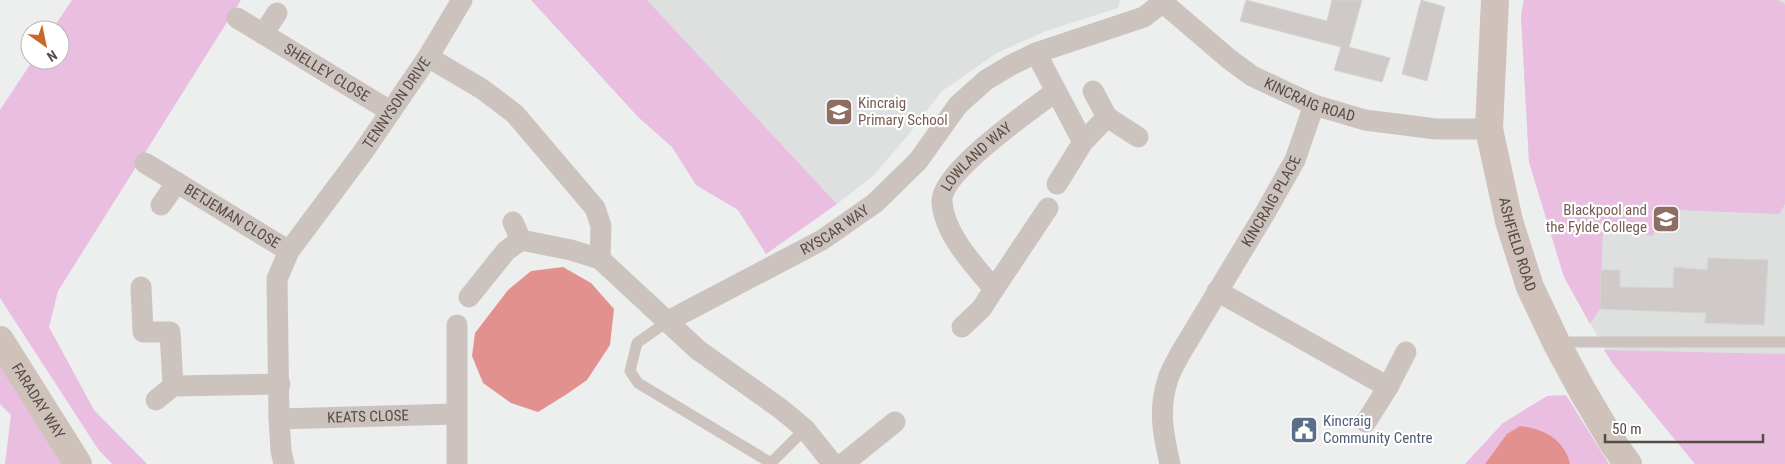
<svg xmlns="http://www.w3.org/2000/svg" width="1785" height="464" font-family="'Roboto Condensed',sans-serif">
<style>
.education{fill:#dde0df}
.green{fill:#e9bee0}
.water{fill:#e2918f}
.building{fill:#cfcac7;stroke:#d7d4d1}
.lines{fill:none;stroke-linecap:round;stroke-linejoin:round}
.lane{stroke:#cdc3be;stroke-width:11}
.street{stroke:#cdc3be;stroke-width:21}
.secondary{stroke:#cec2bb;stroke-width:28}
.labels{text-anchor:middle;stroke-width:4.5;stroke-linejoin:round;paint-order:stroke}
.street-label{font-size:15px;fill:#574b46;stroke:#fff}
.education-label{font-size:15px;fill:#785e54;stroke:#fff;text-anchor:start}
.service-label{font-size:15px;fill:#4e5e75;stroke:#fff;text-anchor:start}
</style>
<rect width="100%" height="100%" fill="#ecefee"/>
<g class="education">
<polygon points="647,0 1120,0 1118,8 1046,31 997,53 942,91 909,134 873,176 837,204"/>
<polygon points="1524,0 1785,0 1785,464 1695,464 1613,364 1564,277 1529,162 1521,16"/>
</g>
<g class="green">
<polygon points="72,0 241,0 58,291 49,327 94,410 147,464 112,464 98,449 0,298 0,110 33,60 60,60 60,30 52,30"/>
<polygon points="531,0 647,0 837,204 766,254 738,210 696,185 672,147 638,117"/>
<path d="M1524,0h253l8,4v200l-6,10 -102,-4c-13,6 -21,12 -24,26l-50,-8 -3,81 -10,15 -26,-47 -35,-115 -8,-146z"/>
<polygon points="0,340 78,464 5,464 11,415 0,404"/>
<polygon points="1604,350 1785,354 1785,464 1695,464 1613,364"/>
<polygon points="1566,395 1609,464 1465,464 1503,423 1547,396"/>
</g>
<g class="water">
<polygon points="563,267 591,283 614,309 610,345 587,380 567,394 538,412 511,403 483,383 472,356 475,333 508,290 531,271"/>
<path d="M1520,426c24,3 44,13 50,38h-85l22,-30z"/>
</g>
<g class="building">
<polygon points="1246,0 1327,21 1332,0 1362,0 1349,47 1390,58 1382,82 1334,70 1341,47 1240,21"/>
<polygon points="1421,0 1445,7 1427,81 1402,74"/>
<polygon points="1708,258 1768,260 1764,325 1705,323 1706,313 1600,309 1601,270 1620,270 1620,287 1673,288 1674,267 1707,270"/>
</g>
<g class="lines">
<g class="lane">
<polyline points="668,321 637,343 630,371 638,383 771,463 805,429"/>
<polyline points="1557,342 1785,342"/>
</g>
<g class="street">
<path id="s1" d="M1160,0l69,59 23,17 62,29 51,15 71,9h53"/>
<path id="s2" d="M237,18l153,93"/>
<polyline points="263,34 277,13"/>
<polyline points="1036,53 1083,142"/>
<polyline points="428,57 462,0"/>
<polyline points="1093,91 1107,117"/>
<path id="s3" d="M145,163l144,88"/>
<polyline points="1057,184 1083,142 1107,117 1138,137"/>
<polyline points="161,205 177,182"/>
<path id="s4" d="M1048,208l-54,81c-20,-24 -50,-55 -52,-87 -2,-30 89,-92 113,-110"/>
<polyline points="513,222 521,240 571,250 600,259"/>
<polyline points="141,287 143,332 170,332 173,386"/>
<polyline points="1217,291 1388,387"/>
<polyline points="469,297 506,251 521,240"/>
<path id="s5" d="M668,321l154,-81 53,-37 43,-42 40,-56 28,-25 25,-15 25,-12 108,-36 18,-14"/>
<polyline points="962,327 982,308 994,289"/>
<polyline points="156,400 173,386 280,384"/>
<path id="s6" d="M279,419l177,-5"/>
<polyline points="1366,422 1388,387 1406,352"/>
<path id="s7" d="M284,464l-3,-13 -2,-32 -2,-140 12,-28 74,-99 65,-95 54,32 33,25 80,94 6,18 -1,33 98,91 83,59 24,20 28,35"/>
<polyline points="457,464 457,325"/>
<polyline points="843,464 895,422"/>
<path id="s8" d="M1170,464c-7,-30 -12,-55 -2,-85 3,-9 8,-17 12,-25l85,-141 30,-53 19,-55"/>
</g>
<g class="secondary">
<path id="s9" d="M1495,0l-6,129 20,92 21,66 26,55 27,50 32,54 13,18"/>
<path id="s10" d="M0,340l78,124"/>
</g>
</g>
<defs>
<g id="school-square" transform="scale(1.4375)"><rect x="-9" y="-9" width="18" height="18" rx="4" fill="#8d6e63" stroke="#fff"/><path d="M0-5L7-2L0 1L-7-2ZM-4 1L0 2.5L4 1V4Q0 6-4 4Z" fill="#fff"/></g>
<g id="university-square" transform="scale(1.4375)"><rect x="-9" y="-9" width="18" height="18" rx="4" fill="#8d6e63" stroke="#fff"/><path d="M0-5L7-2L0 1L-7-2ZM-4 1L0 2.5L4 1V4Q0 6-4 4Z" fill="#fff"/></g>
<g id="civic-square" transform="scale(1.4375)"><rect x="-9" y="-9" width="18" height="18" rx="4" fill="#5c6f8a" stroke="#fff"/><path d="M-.6-6.5H3V-4.5H.6V-3L4-1V1h2V6H-6V1h2V-1L-.6-3ZM-1.2 2.5V6h2.4V2.5Z" fill="#fff"/></g>
</defs>
<g fill-rule="evenodd">
<use href="#school-square" x="839" y="112"/>
<use href="#university-square" x="1666" y="219"/>
<use href="#civic-square" x="1304" y="430"/>
</g>
<g class="labels">
<g class="street-label">
<text dy="5" stroke="none"><textPath href="#s2" startOffset="105">SHELLEY CLOSE</textPath></text>
<text dy="5" stroke="none"><textPath href="#s1" startOffset="182">KINCRAIG ROAD</textPath></text>
<text dy="5" stroke="none"><textPath href="#s7" startOffset="399">TENNYSON DRIVE</textPath></text>
<text dy="5" stroke="none"><textPath href="#s4" startOffset="259">LOWLAND WAY</textPath></text>
<text dy="5" stroke="none"><textPath href="#s8" startOffset="292">KINCRAIG PLACE</textPath></text>
<text dy="5" stroke="none"><textPath href="#s3" startOffset="102">BETJEMAN CLOSE</textPath></text>
<text dy="5" stroke="none"><textPath href="#s5" startOffset="190">RYSCAR WAY</textPath></text>
<text dy="5" stroke="none"><textPath href="#s9" startOffset="248">ASHFIELD ROAD</textPath></text>
<text dy="5" stroke="none"><textPath href="#s10" startOffset="72">FARADAY WAY</textPath></text>
<text dy="5" stroke="none"><textPath href="#s6" startOffset="89">KEATS CLOSE</textPath></text>
</g>
<g class="education-label">
<text x="858" y="108">Kincraig<tspan x="858" dy="17">Primary School</tspan></text>
<text x="1647" y="215" text-anchor="end">Blackpool and<tspan x="1647" dy="17">the Fylde College</tspan></text>
</g>
<g class="service-label">
<text x="1323" y="426">Kincraig<tspan x="1323" dy="17">Community Centre</tspan></text>
</g>
</g>
<g transform="translate(45 45) rotate(147)"><circle r="24" fill="#ffffff" stroke="#bcb7b5"/>
<path d="M0-4L9 19L0 12L-9 19Z" fill="#ca672b"/>
<text y="-8" font-size="14" font-weight="bold" text-anchor="middle" fill="#574b46">N</text>
</g>
<path d="M1605 434v8h158v-8" fill="none" stroke="#574b46" stroke-width="2.5"/>
<text x="1612" y="434" font-size="15" fill="#574b46" stroke="#ffffff" stroke-width="4" paint-order="stroke">50 m</text>
</svg>
